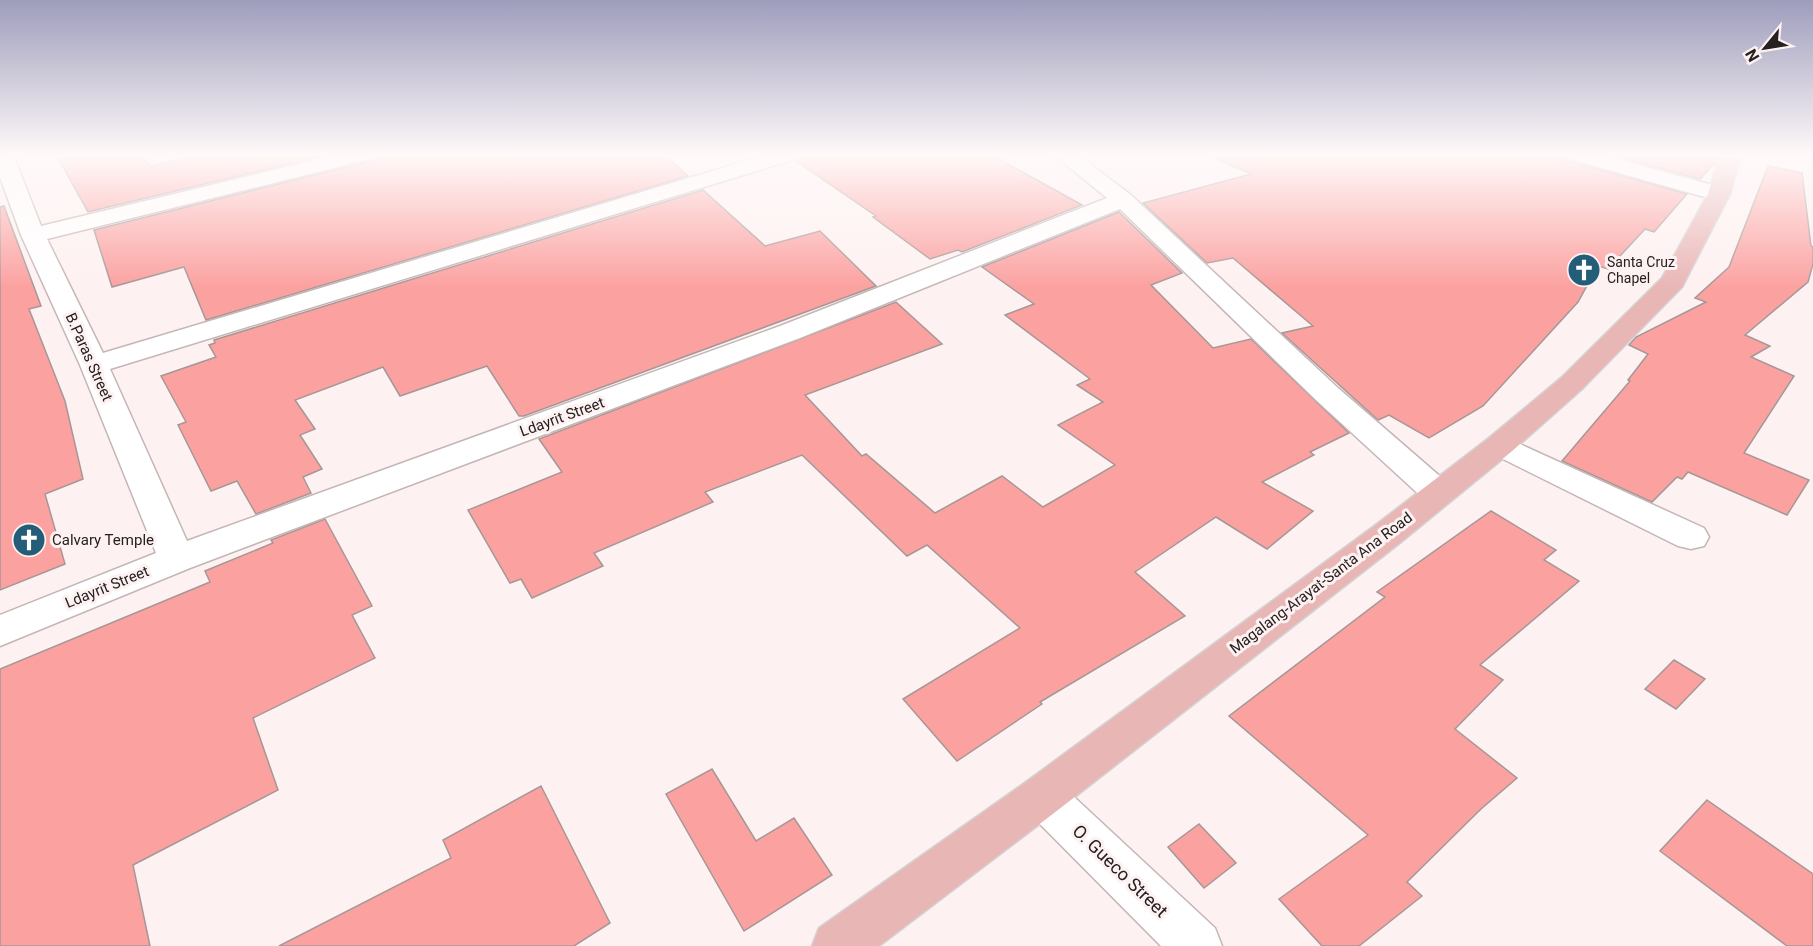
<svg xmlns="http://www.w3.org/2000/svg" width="1813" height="946" font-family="Roboto,sans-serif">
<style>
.building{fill:#fba2a1;stroke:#a69797;stroke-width:1.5}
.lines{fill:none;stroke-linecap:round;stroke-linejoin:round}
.street-casing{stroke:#c5b6b6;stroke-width:3}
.primary-casing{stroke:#d4d3d3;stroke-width:3}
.street{fill:#fff;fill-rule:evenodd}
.primary{fill:#e9b6b6;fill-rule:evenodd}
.labels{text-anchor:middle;stroke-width:6;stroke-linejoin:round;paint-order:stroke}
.far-poi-label{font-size:14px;fill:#262121;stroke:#fef1f1;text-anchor:start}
.street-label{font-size:15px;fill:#262121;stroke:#fef1f1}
.poi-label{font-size:15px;fill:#262121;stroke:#fef1f1;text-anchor:start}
.near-street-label{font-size:18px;fill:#262121;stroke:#fef1f1}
</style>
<rect width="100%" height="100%" fill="#fef1f1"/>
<g class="building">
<polygon points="56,154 140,154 150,166 204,154 330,154 88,212"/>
<polygon points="379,154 664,154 688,176 206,320 184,267 112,287 94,230 375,160"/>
<polygon points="804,154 990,154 1082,205 962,252 958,250 930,259 873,217 876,216 796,161"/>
<polygon points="1206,154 1561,154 1565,160 1687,194 1654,232 1645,229 1608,269 1598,266 1578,302 1483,406 1429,438 1389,415 1378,420 1282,333 1313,326 1233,258 1207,263 1143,203 1251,174"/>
<polygon points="1607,154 1718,154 1715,163 1700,179"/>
<polygon points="1768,166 1802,173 1811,246 1813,247 1813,264 1808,282 1745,335 1770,346 1751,357 1794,376 1744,453 1809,480 1787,515 1688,472 1682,479 1677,477 1652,502 1562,461 1630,381 1628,380 1648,354 1629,345 1636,337 1706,302 1695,298 1729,267"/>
<polygon points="703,190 765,246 820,231 876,286 524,416 519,416 487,366 400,396 383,367 295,400 315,429 300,435 322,469 303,477 311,493 256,514 237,481 211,491 178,425 186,422 161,376 216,357 209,345 215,343 214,340"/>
<polygon points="4,206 41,306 29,309 65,401 83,479 45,494 65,564 0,590 0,207"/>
<polygon points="1119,212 1182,273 1151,285 1213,348 1251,339 1349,433 1310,452 1314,455 1262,482 1313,511 1267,549 1216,517 1135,572 1185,616 1040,702 1042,704 957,761 903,699 1020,628 927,545 907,556 802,455 705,492 713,502 594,553 603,566 532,598 521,579 510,583 468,510 562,472 539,439 896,302 942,344 805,395 862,456 866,454 935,513 1002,476 1043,507 1115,465 1058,425 1103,402 1077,385 1090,379 1005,315 1034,304 982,267"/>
<polygon points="1491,511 1556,550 1544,560 1579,581 1480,665 1503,680 1455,729 1517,778 1481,809 1407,882 1422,896 1359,946 1322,946 1279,899 1368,835 1229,716 1385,597 1377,592"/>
<polygon points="325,519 372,606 352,615 375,658 253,718 278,790 133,865 150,946 0,946 0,669 210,582 205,571 273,543 271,540"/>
<polygon points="1674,660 1705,679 1676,709 1645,689"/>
<polygon points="712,769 756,841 794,818 832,875 744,931 666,794"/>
<polygon points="541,786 610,923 574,946 279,946 451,858 443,840"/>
<polygon points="1707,800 1813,874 1813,946 1787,946 1660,851"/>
<polygon points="1199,824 1236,863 1204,888 1168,847"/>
</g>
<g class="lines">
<g class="street-casing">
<g id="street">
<polygon points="0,154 13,154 41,226 340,154 377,154 374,158 47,239 103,353 769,154 802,154 799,158 110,369 187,541 780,326 1107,198 1053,154 1077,154 1131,195 1338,388 1450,485 1455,493 1450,501 1438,504 1426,501 1316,400 1120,209 800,338 190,568 0,646 0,615 156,553 80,365 21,235 0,177"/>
<polygon points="1563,154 1598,154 1727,189 1730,194 1727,199 1719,201 1566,158"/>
<polygon points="1500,435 1704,528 1709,537 1704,546 1691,549 1678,546 1489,452 1484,445 1489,438"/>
<polygon points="1042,776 1058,782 1215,928 1222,946 1161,946 1026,810 1019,796 1026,782"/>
</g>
</g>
<g class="primary-casing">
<polygon id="primary" points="1720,154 1741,154 1730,194 1682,287 1581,390 1511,452 1401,542 1058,810 879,946 812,946 819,928 1026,782 1377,524 1489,438 1561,378 1662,278 1708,194"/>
</g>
<use href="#street" class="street"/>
<use href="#primary" class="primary"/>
</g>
<linearGradient id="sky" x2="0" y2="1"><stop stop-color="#9e9dbc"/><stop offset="0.54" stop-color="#fff9f9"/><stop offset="1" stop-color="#fff9f9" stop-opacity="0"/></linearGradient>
<rect width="1813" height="287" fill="url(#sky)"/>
<defs>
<g id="church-disc" transform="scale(1.725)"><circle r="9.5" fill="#245d77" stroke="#fef1f1"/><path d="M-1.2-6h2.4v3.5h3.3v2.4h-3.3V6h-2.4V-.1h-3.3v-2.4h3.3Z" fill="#fff"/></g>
</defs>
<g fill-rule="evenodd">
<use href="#church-disc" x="1584" y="270"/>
<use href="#church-disc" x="29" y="540"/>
</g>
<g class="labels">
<g class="far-poi-label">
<text x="1607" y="267">Santa Cruz<tspan x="1607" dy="16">Chapel</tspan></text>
</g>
<g class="street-label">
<text transform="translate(89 357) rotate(66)" y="5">B.Paras Street</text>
<text transform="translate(562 417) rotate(-20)" y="5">Ldayrit Street</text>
<text transform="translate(1321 583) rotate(-37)" y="5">Magalang-Arayat-Santa Ana Road</text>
<text transform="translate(107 587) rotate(-22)" y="5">Ldayrit Street</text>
</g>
<g class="poi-label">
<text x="52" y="545">Calvary Temple</text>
</g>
<g class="near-street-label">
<text transform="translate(1120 871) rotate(44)" y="6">O. Gueco Street</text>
</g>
</g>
<g transform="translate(1765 48) rotate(240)" stroke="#fef1f1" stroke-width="4.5" paint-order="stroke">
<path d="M0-4.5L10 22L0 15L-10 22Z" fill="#262121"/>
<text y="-9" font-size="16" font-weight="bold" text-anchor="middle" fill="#262121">N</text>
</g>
</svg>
